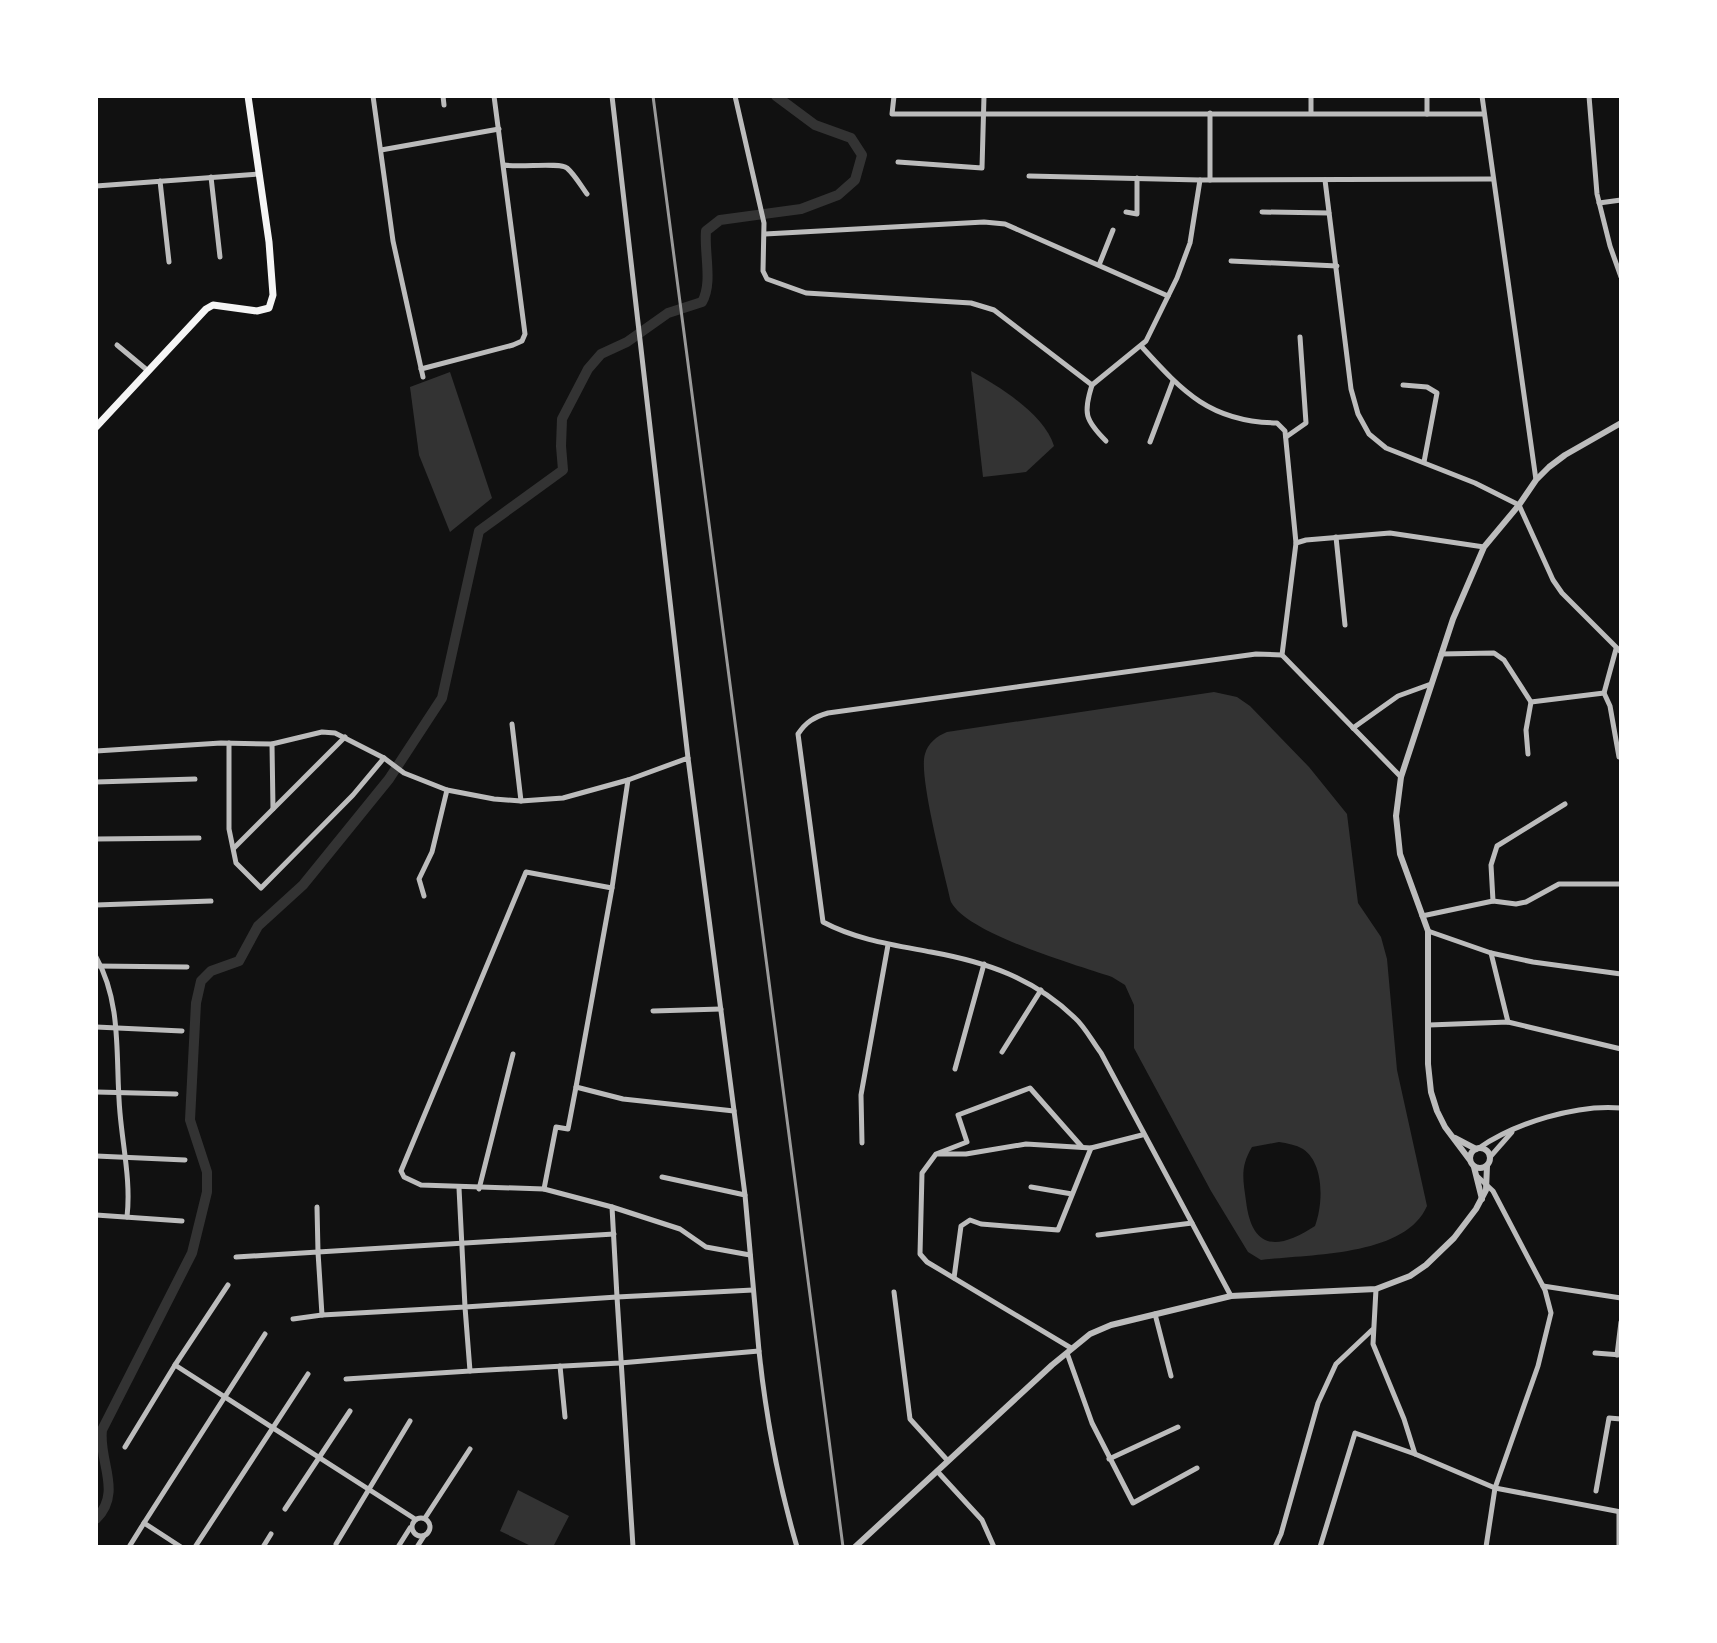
<svg xmlns="http://www.w3.org/2000/svg" width="1717" height="1643" font-family="Figtree,sans-serif">
<style>
.water{fill:#333;fill-rule:evenodd}
.lines{fill:none;stroke-linecap:round;stroke-linejoin:round}
.canal{stroke:#333;stroke-width:10}
.minor{stroke:#bcbcbc;stroke-width:5}
.tertiary{stroke:#bcbcbc;stroke-width:6}
.secondary{stroke:#f5f5f5;stroke-width:7}
.rail{stroke:#9a9a9a;stroke-width:3}
</style>
<rect width="100%" height="100%" fill="#111"/>
<g class="water">
<path d="M971,371c28,15 73,43 83,75l-28,26 -43,5z"/>
<polygon points="450,372 492,498 450,532 419,455 410,387"/>
<path d="M1214,692l23,5 13,9 59,61 38,47 11,89 23,34 6,22 10,111 30,136c-22,51 -119,48 -166,54l-13,-8 -37,-61 -77,-143v-43l-9,-20 -13,-8c-36,-12 -144,-43 -161,-75 -6,-27 -33,-127 -26,-148 3,-11 12,-18 22,-22zM1279,1142c8,1 17,3 24,7 22,15 20,56 12,77 -37,24 -63,25 -69,-25 -3,-22 -6,-34 6,-54z"/>
<polygon points="518,1490 569,1516 553,1547 533,1547 500,1531"/>
</g>
<g class="lines">
<path class="canal" d="M96,1519c27,-27 2,-58 6,-89l90,-177 15,-61v-20l-17,-52 6,-117 5,-22 10,-10 28,-10 19,-35 45,-41 86,-106 53,-81 37,-167 84,-61 -2,-24 1,-27 26,-50 13,-15 26,-12 41,-29 34,-11c11,-19 2,-49 4,-71l14,-11 81,-11 37,-14 17,-15 7,-25 -11,-17 -36,-13 -39,-29"/>
<g class="minor">
<polyline points="373,96 393,241 423,377"/>
<polyline points="443,96 444,105"/>
<polyline points="612,96 688,758"/>
<polyline points="735,96 764,223 763,271 767,279 806,293 971,303 994,310 1092,385"/>
<polyline points="894,96 892,114 1484,114"/>
<polyline points="1427,96 1427,114"/>
<polyline points="1482,96 1536,480"/>
<polyline points="1589,96 1597,194 1610,246 1621,277"/>
<polyline points="1210,113 1210,180"/>
<polyline points="1311,113 1311,96"/>
<polyline points="381,150 499,129"/>
<polyline points="898,162 982,168 984,96"/>
<path d="M504,165c16,3 55,-3 63,3 8,7 14,18 20,26"/>
<polyline points="1029,176 1200,180"/>
<polyline points="211,177 220,257"/>
<polyline points="1325,180 1351,389 1358,414 1369,434 1386,448 1475,483 1519,505 1553,580 1562,593 1621,652"/>
<polyline points="160,181 169,262"/>
<polyline points="96,186 259,174"/>
<polyline points="1599,203 1621,200"/>
<polyline points="1126,212 1137,214 1137,178"/>
<polyline points="1262,212 1329,213"/>
<polyline points="765,234 984,222 1005,224 1168,296"/>
<polyline points="1231,261 1337,266"/>
<polyline points="1099,265 1113,230"/>
<polyline points="117,345 147,370"/>
<path d="M1141,346c42,46 69,76 136,77l8,8 11,112"/>
<polyline points="421,369 513,345 522,341 525,334 494,96"/>
<polyline points="1092,385 1146,341 1177,278 1190,243 1200,180 1492,179"/>
<path d="M1092,385c-9,28 -7,35 14,56"/>
<polyline points="1403,385 1427,387 1437,393 1424,462"/>
<polyline points="1286,437 1306,423 1300,337"/>
<polyline points="1150,442 1173,381"/>
<polyline points="1336,537 1345,625"/>
<polyline points="1441,654 1494,653 1504,660 1531,702 1604,693 1616,649"/>
<polyline points="1604,693 1610,706 1619,757"/>
<polyline points="512,724 521,801 563,798 628,780"/>
<polyline points="1353,728 1398,696 1431,684"/>
<polyline points="229,743 229,829 236,863 261,888 353,795 384,758"/>
<polyline points="272,744 273,809"/>
<polyline points="96,751 221,743 272,744 322,732 335,733 384,758 404,773 447,790"/>
<polyline points="1528,754 1526,730 1531,702"/>
<polyline points="1401,777 1282,655 1296,543 1306,540 1390,533 1484,547"/>
<polyline points="96,782 195,779"/>
<polyline points="96,839 199,838"/>
<polyline points="234,848 345,737"/>
<polyline points="612,888 628,780 688,758 745,1195"/>
<polyline points="424,896 419,879 432,852 447,790 494,799 521,801"/>
<polyline points="1493,901 1491,865 1497,846 1565,804"/>
<polyline points="96,905 211,901"/>
<polyline points="1422,916 1493,901 1516,904 1526,902 1559,884 1621,884"/>
<polyline points="1428,931 1491,953 1533,962 1621,974"/>
<polyline points="1491,953 1508,1022"/>
<path d="M96,957c27,48 19,103 24,156 3,35 11,69 7,104"/>
<polyline points="96,966 187,967"/>
<polyline points="653,1011 721,1009"/>
<polyline points="1429,1025 1508,1022 1621,1049"/>
<polyline points="96,1027 182,1031"/>
<polyline points="1002,1052 1041,990"/>
<polyline points="955,1069 984,964"/>
<polyline points="576,1087 612,888 526,872 401,1171 404,1177 421,1185 544,1189 612,1207"/>
<polyline points="96,1092 176,1094"/>
<polyline points="862,1143 861,1095 888,945"/>
<path d="M1479,1148c36,-25 98,-44 142,-40"/>
<polyline points="938,1154 966,1154 1026,1144 1091,1148 1142,1135"/>
<polyline points="96,1156 185,1160"/>
<polyline points="1490,1157 1512,1132"/>
<polyline points="1477,1176 1493,1191 1545,1290 1551,1313 1538,1366 1495,1488 1486,1547"/>
<polyline points="662,1177 745,1195 759,1351"/>
<polyline points="1031,1187 1072,1194"/>
<polyline points="479,1189 513,1054"/>
<polyline points="544,1189 556,1127 568,1129 576,1087 623,1099 734,1111"/>
<polyline points="317,1207 318,1252 614,1234"/>
<polyline points="96,1215 182,1221"/>
<polyline points="1098,1235 1192,1223"/>
<polyline points="750,1255 706,1247 680,1229 612,1207 617,1297 753,1290"/>
<polyline points="236,1257 318,1252 322,1315 465,1307 459,1188"/>
<polyline points="954,1278 961,1226 970,1220 981,1224 1058,1230 1091,1148"/>
<polyline points="1543,1286 1621,1298"/>
<polyline points="1376,1289 1373,1344 1404,1419 1415,1454 1495,1488 1621,1512"/>
<polyline points="894,1292 910,1419 948,1461"/>
<path d="M1231,1296l-130,-243c-9,-12 -16,-26 -26,-35 -41,-40 -89,-56 -144,-66 -37,-7 -74,-12 -108,-30l-25,-188c8,-12 16,-17 30,-21l428,-59 26,1"/>
<polyline points="1155,1314 1171,1376"/>
<polyline points="293,1319 322,1315"/>
<polyline points="1071,1348 927,1262 920,1254 922,1173 936,1154 967,1142 958,1115 1030,1088 1082,1147"/>
<polyline points="1067,1353 1092,1423 1133,1503 1197,1468"/>
<polyline points="1595,1353 1621,1355"/>
<polyline points="1617,1355 1621,1322"/>
<polyline points="175,1365 228,1285"/>
<polyline points="560,1366 565,1417"/>
<path d="M470,1371l150,-8 139,-12c7,67 19,131 38,196"/>
<polyline points="346,1379 470,1371 465,1307 617,1297 633,1547"/>
<polyline points="125,1447 175,1365 415,1519"/>
<polyline points="1109,1459 1178,1427"/>
<polyline points="937,1471 982,1520 994,1547"/>
<polyline points="1596,1491 1609,1418 1621,1419"/>
<polyline points="285,1509 350,1411"/>
<circle cx="421" cy="1527" r="9"/>
<polyline points="425,1518 470,1449"/>
<polyline points="144,1523 265,1334"/>
<polyline points="336,1544 410,1421"/>
<polyline points="129,1547 144,1523 181,1547"/>
<polyline points="195,1547 308,1374"/>
<polyline points="263,1547 271,1534"/>
<polyline points="398,1547 410,1528"/>
<polyline points="417,1547 424,1536"/>
<polyline points="1275,1547 1281,1534 1318,1403 1336,1364 1372,1330"/>
<polyline points="1320,1547 1355,1433 1415,1454"/>
<polyline points="1619,1547 1619,1512"/>
</g>
<g class="tertiary">
<polyline points="1455,1138 1476,1149"/>
<circle cx="1480" cy="1158" r="10"/>
<polyline points="1469,1159 1445,1127 1437,1111 1431,1092 1428,1064 1428,931 1400,854 1396,816 1401,777 1453,619 1484,547 1519,505 1536,480 1549,467 1565,455 1621,423"/>
<polyline points="1474,1167 1482,1199"/>
<polyline points="855,1547 1052,1365 1090,1334 1111,1325 1231,1296 1376,1289 1410,1276 1426,1265 1454,1238 1476,1209 1486,1190 1487,1166"/>
</g>
<polyline class="secondary" points="96,427 206,309 213,305 257,311 269,308 273,295 269,242 248,96"/>
<polyline class="rail" points="653,96 843,1547"/>
</g>
<rect width="1717" height="1643" fill="none" stroke="#ffffff" stroke-width="196"/>
</svg>
